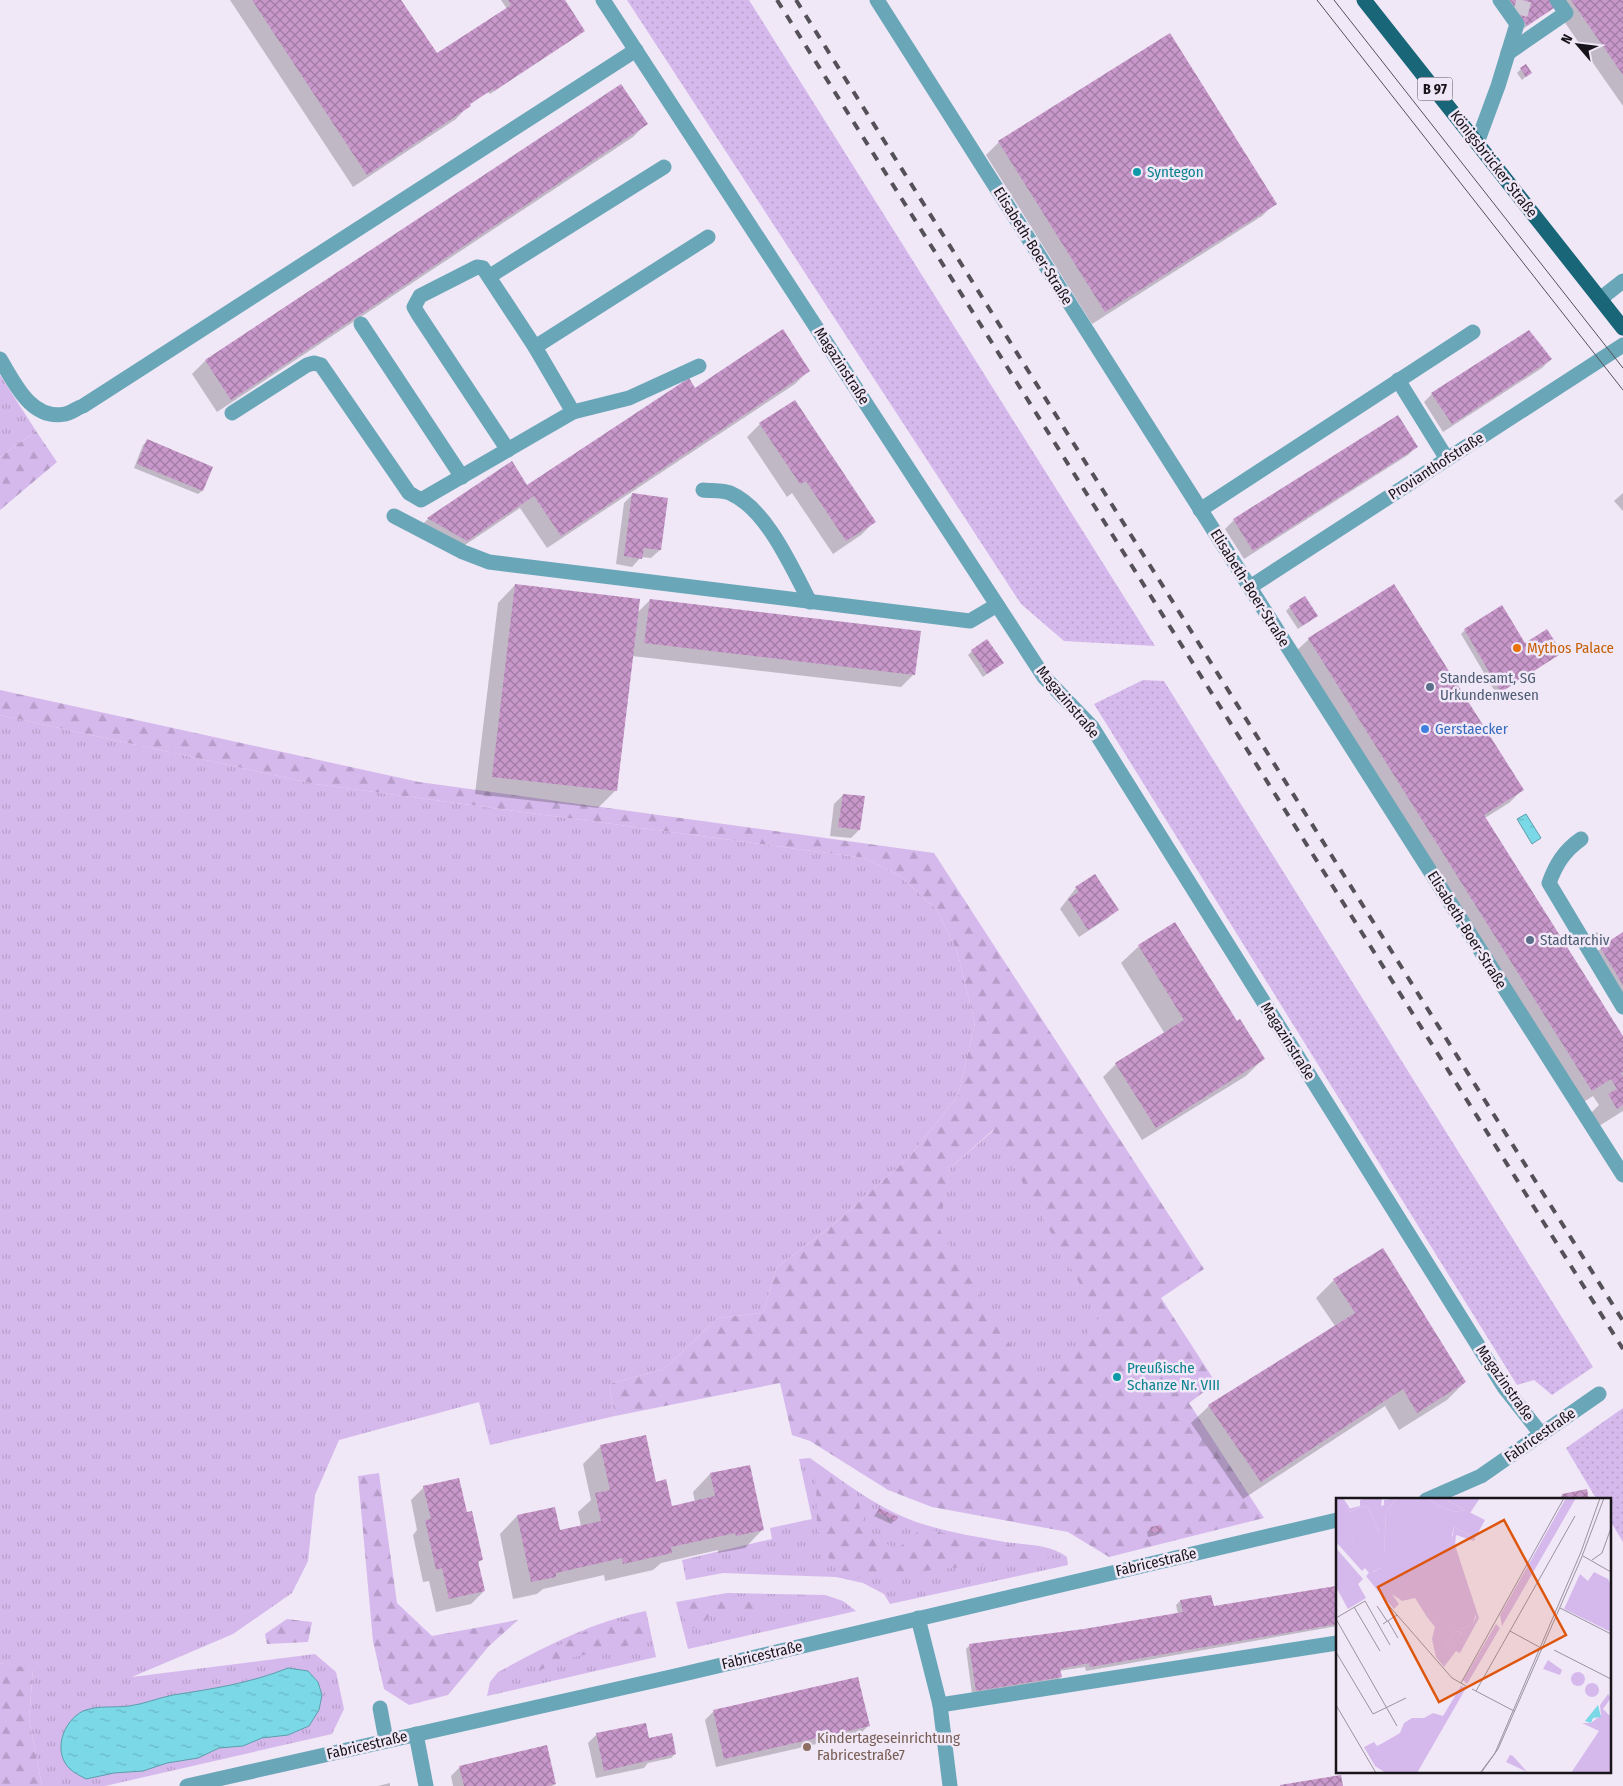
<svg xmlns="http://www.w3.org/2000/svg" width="1623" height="1786" font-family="'Fira Sans Condensed',sans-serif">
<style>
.grass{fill:url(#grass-tufts)}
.forest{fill:url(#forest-firs);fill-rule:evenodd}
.park{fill:url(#park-dots)}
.water{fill:url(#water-ripples);stroke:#5d9eaa}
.shadow{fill:#0003}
.building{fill:url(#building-cross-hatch)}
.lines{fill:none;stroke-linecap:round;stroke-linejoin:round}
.minor-tunnel{stroke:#d0c8d6;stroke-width:15;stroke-dasharray:15 8;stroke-linecap:butt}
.minor{stroke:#69a7b8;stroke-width:15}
.major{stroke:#186678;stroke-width:15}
.tram{stroke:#555159;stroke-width:1}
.rail{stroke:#555159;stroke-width:4;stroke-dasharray:9 9;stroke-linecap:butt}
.culture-dot{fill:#0f9aa8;stroke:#f0e7f7;stroke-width:2}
.food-dot{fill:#e8710a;stroke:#f0e7f7;stroke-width:2}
.service-dot{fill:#5c6f8a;stroke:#f0e7f7;stroke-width:2}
.shop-dot{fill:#3f7fe0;stroke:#f0e7f7;stroke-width:2}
.education-dot{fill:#8d6e63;stroke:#f0e7f7;stroke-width:2}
.labels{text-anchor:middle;stroke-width:5;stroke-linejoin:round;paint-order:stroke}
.shield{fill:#f0e7f7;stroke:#59545c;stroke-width:1}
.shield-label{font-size:14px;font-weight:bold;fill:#18151a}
.street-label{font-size:15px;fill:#18151a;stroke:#f0e7f7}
.culture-label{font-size:15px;fill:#0d838f;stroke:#f0e7f7;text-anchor:start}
.food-label{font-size:15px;fill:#c56008;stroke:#f0e7f7;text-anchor:start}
.service-label{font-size:15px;fill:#4e5e75;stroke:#f0e7f7;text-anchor:start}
.shop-label{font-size:15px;fill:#366cbe;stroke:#f0e7f7;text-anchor:start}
.education-label{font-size:15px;fill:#785e54;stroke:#f0e7f7;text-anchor:start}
.inset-road{fill:none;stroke:#9a939f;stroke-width:1}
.view{fill:#de560d;fill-opacity:0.15;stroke:#de560d;stroke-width:2.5}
.inset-edge{fill:none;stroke:#18151a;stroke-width:2.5}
</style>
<defs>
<pattern id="grass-tufts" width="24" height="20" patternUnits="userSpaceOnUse" patternTransform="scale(1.25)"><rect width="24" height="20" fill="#d6b9ec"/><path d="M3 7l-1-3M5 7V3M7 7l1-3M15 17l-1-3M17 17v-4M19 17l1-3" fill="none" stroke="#b79eca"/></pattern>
<pattern id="forest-firs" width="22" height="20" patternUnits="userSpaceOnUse" patternTransform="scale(1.25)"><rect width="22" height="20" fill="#d6b9ec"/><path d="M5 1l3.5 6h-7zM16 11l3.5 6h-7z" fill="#b79eca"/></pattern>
<pattern id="park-dots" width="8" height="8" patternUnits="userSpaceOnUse" patternTransform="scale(1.25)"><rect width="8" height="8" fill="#d6b9ec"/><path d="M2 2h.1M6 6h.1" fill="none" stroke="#b79eca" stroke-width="1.8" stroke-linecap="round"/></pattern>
<pattern id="water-ripples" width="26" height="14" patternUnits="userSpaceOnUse" patternTransform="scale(1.25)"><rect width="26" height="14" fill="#7bd8e7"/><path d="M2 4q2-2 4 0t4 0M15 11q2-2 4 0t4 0" fill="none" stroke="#6ab8c6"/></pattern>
<pattern id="building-cross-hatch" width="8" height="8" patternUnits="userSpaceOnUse" patternTransform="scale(1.25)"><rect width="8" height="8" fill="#c998cb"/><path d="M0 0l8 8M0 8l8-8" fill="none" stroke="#a27ba4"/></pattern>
</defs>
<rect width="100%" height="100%" fill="#f0e7f7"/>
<g class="grass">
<polygon points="0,375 36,431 0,457"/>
<polygon points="0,715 315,784 865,858 900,876 936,909 957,951 975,1023 958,1096 909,1157 833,1225 777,1267 763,1313 718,1318 664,1369 609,1384 615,1416 490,1445 479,1402 339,1440 315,1495 308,1561 292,1593 233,1634 132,1677 315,1654 336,1672 344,1709 332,1734 105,1786 42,1786 29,1719 33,1670 0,1663"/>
<polygon points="994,1130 1100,1319 1040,1394 938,1229 950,1168"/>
<path d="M810,1458c37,26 72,54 116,67 25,8 53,12 79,17 21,3 44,2 62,15l1,8 -178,39 -6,-10 -21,-11 -27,-6 -113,-4 -37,7 -4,-20 90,-21 -2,-11 42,-9 -13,-60z"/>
<polygon points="727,1593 825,1595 843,1601 856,1611 688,1649 676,1602"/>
<path d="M646,1611l10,46 -169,39 3,-14 8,-10c49,-26 93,-50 148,-61z"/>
</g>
<g class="forest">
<polygon points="36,431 57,462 0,510 0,457"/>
<path d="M0,690l419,92 515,71 270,416 -43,29 55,85 -27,20 75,115 -155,39 -41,-25 -136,-25 -44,-17 -78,-49 -18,-6 -12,-52 -165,33 -6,-32 55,-15 54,-51 45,-5 14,-46 56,-42 76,-68 49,-61 17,-73 -18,-72 -21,-42 -36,-33 -35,-18 -550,-74 -315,-69zM993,1130l106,188 -59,75 -101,-164 11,-61z"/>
<polygon points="379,1473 397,1603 432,1636 518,1620 489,1646 448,1695 409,1705 384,1689 373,1641 358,1476"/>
<polygon points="828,1473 857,1497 866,1530 896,1550 922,1528 973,1540 1043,1550 1049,1558 855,1578 831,1564 817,1527 816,1478"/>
<polygon points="728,1596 767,1598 766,1611 750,1618 734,1612 714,1610 701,1626 687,1630 681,1604"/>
<polygon points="644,1614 649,1641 560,1660 539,1671 533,1659 590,1629"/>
<polygon points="287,1619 312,1622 308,1642 267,1644 265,1634"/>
<polygon points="0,1663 33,1669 29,1719 42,1786 0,1786"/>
</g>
<g class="park">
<polygon points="627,0 749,0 1155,646 1064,641 1021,604"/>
<polygon points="1143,680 1164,681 1593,1367 1552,1395 1534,1380 1517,1385 1094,704"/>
<polygon points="1623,1408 1623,1542 1609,1519 1609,1500 1597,1500 1566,1448"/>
</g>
<g class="water">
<polygon points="1526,814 1541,838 1532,844 1517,819"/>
<path d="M288,1668l20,3 10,11 4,13 -3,15 -10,16 -21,9 -26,3 -19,8 -24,2 -21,10 -31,5 -24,8 -29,2 -28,6c-5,-3 -12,-6 -16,-10 -18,-17 -7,-48 13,-58 15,-6 31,-3 46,-5 15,-2 29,-8 44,-11 39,-6 78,-12 115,-27z"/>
</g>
<g class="shadow">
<polygon points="230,0 400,0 436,55 507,9 501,0 563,0 579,35 490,94 488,92 469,105 456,119 353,187"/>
<polygon points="1503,0 1623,0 1623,106 1554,7 1523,29"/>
<polygon points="1169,35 1275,203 1262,216 1092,324 986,155 999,142"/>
<polygon points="1521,69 1530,73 1522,80 1517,73"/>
<polygon points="621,86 646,124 633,137 217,412 192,374 205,361"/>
<polygon points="1551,359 1542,368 1443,432 1424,402 1432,394"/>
<polygon points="808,371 795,384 547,548 520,508 453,553 415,531 428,519 512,463 527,486 695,390"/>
<polygon points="760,424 874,522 861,535 833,554 792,493 787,497 747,437"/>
<polygon points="147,441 212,468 202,491 198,494 134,468 143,445"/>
<polygon points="1416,447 1408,455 1244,559 1225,529 1234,520"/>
<polygon points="1623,493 1623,511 1614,501"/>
<polygon points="632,495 660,550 651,558 641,557 632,567 616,564 624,503"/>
<polygon points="515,585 637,613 650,600 914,674 901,687 632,656 616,790 598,808 475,794 498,603"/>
<polygon points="1394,585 1523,789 1509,803 1485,818 1623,1039 1623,1111 1599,1126 1591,1113 1599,1105 1593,1096 1574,1108 1295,652 1309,639"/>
<polygon points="1290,607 1316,616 1298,629 1286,611"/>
<polygon points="1465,630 1561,653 1497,695 1461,634"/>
<polygon points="972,651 1002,663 983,677 968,655"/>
<polygon points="843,795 859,830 851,838 830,836 834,804"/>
<polygon points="1076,888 1117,910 1108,918 1079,937 1060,909"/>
<polygon points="1175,923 1236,1022 1263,1059 1246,1076 1142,1140 1103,1077 1116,1064 1165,1034 1121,963 1139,946"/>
<polygon points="1597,932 1600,936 1592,943 1589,938"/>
<polygon points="1623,933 1623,994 1596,952"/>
<polygon points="1334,1280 1465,1382 1447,1400 1399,1430 1385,1406 1243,1499 1191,1423 1209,1406 1335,1326 1316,1298"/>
<polygon points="601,1446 655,1483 671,1507 695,1502 693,1492 710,1474 749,1466 762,1530 745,1548 718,1553 718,1550 661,1563 653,1570 605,1581 604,1575 543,1589 537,1594 513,1599 500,1534 517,1516 554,1508 559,1531 581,1526 578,1512 591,1500 583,1464"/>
<polygon points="424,1487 466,1513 482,1559 478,1563 484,1591 471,1604 436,1612 429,1581 423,1582 413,1535 417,1530 411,1500"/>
<polygon points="1562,1495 1588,1500 1558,1500"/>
<polygon points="879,1509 895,1520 891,1524 874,1516"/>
<polygon points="1151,1528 1161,1531 1157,1535 1148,1537 1147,1532"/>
<polygon points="1335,1587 1337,1626 1086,1671 1085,1667 1059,1671 1061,1677 1057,1681 972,1694 966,1649 970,1645 1084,1630 1178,1614 1176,1605 1180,1601 1213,1607"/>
<polygon points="714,1711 868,1726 860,1734 716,1767 705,1720"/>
<polygon points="596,1735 648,1740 675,1754 671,1758 648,1763 644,1768 596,1778 588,1743"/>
<polygon points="460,1767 555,1784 552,1786 453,1786 451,1776"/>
<polygon points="390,1783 390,1786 378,1786"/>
</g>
<g class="building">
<polygon points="252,0 401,0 437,53 511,5 508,0 565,0 585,31 494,91 493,89 470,104 471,106 367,175"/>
<polygon points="1510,0 1552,0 1557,6 1527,26"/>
<polygon points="1571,0 1623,0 1623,75"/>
<polygon points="1170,33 1277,204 1105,312 998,141"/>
<polygon points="1526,64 1532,73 1526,77 1520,68"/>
<polygon points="621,84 648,124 231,400 205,360"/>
<polygon points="783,329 810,371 561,536 534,496 467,541 427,518 512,461 527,485 689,378 695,388"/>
<polygon points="1529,330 1552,359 1452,424 1431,393"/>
<polygon points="795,400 876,522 846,541 806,481 800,484 759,423"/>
<polygon points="1398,415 1418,447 1253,551 1233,519"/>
<polygon points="147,439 213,467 203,491 137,464"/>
<polygon points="632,493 668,498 661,550 644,548 642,559 624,556"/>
<polygon points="515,584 640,599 617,791 492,777"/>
<polygon points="1394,584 1524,790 1484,815 1623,1036 1623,1072 1621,1073 1623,1077 1623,1105 1617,1109 1608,1094 1617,1089 1611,1079 1592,1091 1308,638"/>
<polygon points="1305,596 1318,616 1302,626 1289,606"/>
<polygon points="650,599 921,631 915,675 644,643"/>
<polygon points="1502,605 1525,643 1547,629 1562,653 1501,692 1464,629"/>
<polygon points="987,639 1004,663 987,674 971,650"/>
<polygon points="843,794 865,796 860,830 838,827"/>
<polygon points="1095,874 1119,910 1088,930 1068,899 1079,892 1075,887"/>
<polygon points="1175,922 1237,1021 1240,1019 1265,1059 1156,1128 1115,1063 1184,1020 1138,945"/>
<polygon points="1623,932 1623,985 1600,947"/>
<polygon points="1383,1248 1466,1382 1417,1413 1403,1389 1261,1482 1208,1405 1355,1313 1333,1279"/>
<polygon points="646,1435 656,1482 666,1479 672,1506 715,1496 710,1473 750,1465 764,1530 736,1536 735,1533 671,1547 672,1553 623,1564 622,1558 556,1573 556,1577 531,1582 517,1515 555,1507 560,1530 601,1521 595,1493 610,1490 600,1445"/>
<polygon points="459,1478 467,1512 472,1511 483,1560 478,1561 485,1591 449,1599 442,1568 436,1570 425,1520 431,1519 423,1486"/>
<polygon points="1587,1489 1589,1500 1563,1500 1562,1494"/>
<polygon points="879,1508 898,1517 896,1521 877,1512"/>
<polygon points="1161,1525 1162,1532 1151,1533 1150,1527"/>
<polygon points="1336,1586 1337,1624 1090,1667 1089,1663 1060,1669 1062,1677 976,1691 969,1644 1084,1629 1183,1612 1180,1600 1211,1595 1214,1606"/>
<polygon points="858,1677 870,1726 724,1759 713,1710"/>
<polygon points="646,1723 649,1738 672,1733 676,1754 604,1771 596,1733"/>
<polygon points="547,1745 556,1784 547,1786 464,1786 459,1766"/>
<polygon points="1341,1775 1343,1786 1280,1786 1280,1785"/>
</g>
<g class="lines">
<polyline class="minor-tunnel" points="1520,15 1524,0"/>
<g class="minor">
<polyline points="603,0 1044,677 1092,727 1504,1387 1541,1434"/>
<polyline points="877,0 1623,1175"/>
<polyline points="1508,53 1566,13 1557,0"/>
<polyline points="1477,143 1498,86 1517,24 1500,0"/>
<polyline points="490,276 664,167"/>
<polyline points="1600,299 1623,281"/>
<polyline points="361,324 462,477"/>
<polyline points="535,347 708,237"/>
<path d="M0,359c14,23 31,62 65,55 6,-1 12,-6 18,-8l553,-356"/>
<polyline points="1398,380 1447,459"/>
<polyline points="232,413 307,365 314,363 321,365 409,493 421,500 573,412 629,398 699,366"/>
<polyline points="508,450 418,314 414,307 420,296 477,267 483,268 535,347 573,412"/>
<path d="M703,490c8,1 20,0 27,3 37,16 62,75 80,109"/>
<polyline points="1200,510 1473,332"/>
<polyline points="394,516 463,552 489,562 970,621 997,605"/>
<polyline points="1250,587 1623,345"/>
<path d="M1581,839c-17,12 -25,25 -32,44l74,124"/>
<polyline points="1426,1500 1481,1476 1599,1394"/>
<polyline points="918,1618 940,1705 950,1786"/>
<polyline points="940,1705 1337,1643"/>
<polyline points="380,1708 386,1740"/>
<polyline points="416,1734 426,1786"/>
<polyline points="187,1786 675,1676 1337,1520"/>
</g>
<polyline class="major" points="1364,0 1623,328"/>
<g class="tram">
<polyline points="1317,0 1623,390"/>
<polyline points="1334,0 1623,368"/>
</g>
<g class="rail">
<polyline points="777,0 1623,1349"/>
<polyline points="796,0 1623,1321"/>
</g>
</g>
<g class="culture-dot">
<circle cx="1137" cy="172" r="5"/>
<circle cx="1117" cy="1377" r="5"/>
</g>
<circle class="food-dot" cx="1517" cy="648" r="5"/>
<g class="service-dot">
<circle cx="1430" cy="687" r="5"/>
<circle cx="1530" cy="940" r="5"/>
</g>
<circle class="shop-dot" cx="1425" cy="729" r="5"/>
<circle class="education-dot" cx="807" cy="1747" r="5"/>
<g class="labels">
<rect class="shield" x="1417.5" y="77.5" width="35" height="23" rx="4"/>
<g class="shield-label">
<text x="1435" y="94">B 97</text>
</g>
<g class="street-label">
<text transform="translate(1494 164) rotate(52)" y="5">Königsbrücker Straße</text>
<text transform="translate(1033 246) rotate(58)" y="5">Elisabeth-Boer-Straße</text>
<text transform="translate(842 366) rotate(57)" y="5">Magazinstraße</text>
<text transform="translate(1436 466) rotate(-33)" y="5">Provianthofstraße</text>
<text transform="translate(1250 588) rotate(58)" y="5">Elisabeth-Boer-Straße</text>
<text transform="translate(1068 702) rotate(50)" y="5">Magazinstraße</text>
<text transform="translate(1467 930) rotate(58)" y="5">Elisabeth-Boer-Straße</text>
<text transform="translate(1288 1041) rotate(58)" y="5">Magazinstraße</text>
<text transform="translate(1505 1383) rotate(55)" y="5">Magazinstraße</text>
<text transform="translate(1540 1435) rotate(-35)" y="5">Fabricestraße</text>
<text transform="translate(1156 1562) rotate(-13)" y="5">Fabricestraße</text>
<text transform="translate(762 1655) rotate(-13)" y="5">Fabricestraße</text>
<text transform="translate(367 1745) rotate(-13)" y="5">Fabricestraße</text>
</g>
<g class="culture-label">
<text x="1147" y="177">Syntegon</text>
<text x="1127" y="1373">Preußische<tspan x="1127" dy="17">Schanze Nr. VIII</tspan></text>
</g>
<g class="food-label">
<text x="1527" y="653">Mythos Palace</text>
</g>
<g class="service-label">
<text x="1440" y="683">Standesamt, SG<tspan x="1440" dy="17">Urkundenwesen</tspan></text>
<text x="1540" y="945">Stadtarchiv</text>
</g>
<g class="shop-label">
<text x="1435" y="734">Gerstaecker</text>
</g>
<g class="education-label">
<text x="817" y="1743">Kindertageseinrichtung<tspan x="817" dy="17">Fabricestraße7</tspan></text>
</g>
</g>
<g transform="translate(1336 1498)">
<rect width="275" height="275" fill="#f0e7f7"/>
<path d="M0,0h7l8,12 -4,-1 2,3 14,-6 6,3 10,23 -1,4 6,17 2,-42 11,-13h28l28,14 12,-2 20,10 -10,18 -21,-11 -2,8 24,78 -3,11 -10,5 -23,-6 -13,-6 -12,-19 -13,3 -10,-7 7,10 -5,5 -16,-18 5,-4 -2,-19 -9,4 -11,-9 -6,-18 -4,-3 2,-4 -17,-21zM0,50l27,31 -5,5 8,14 -18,11 -12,-22zM121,133l5,2 -10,15 -7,-2 8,-13zM212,162l14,10 -2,5 -17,-6zM235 181a7 7 0 1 1 14 0a7 7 0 1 1-14 0ZM249 192a7 7 0 1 1 14 0a7 7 0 1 1-14 0ZM174,257l3,1 14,16 -21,-10z" fill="#d6b9ec"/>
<path d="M29,0l17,1 -1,7 3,-1v-5l13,-2 -11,13 -2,43 -10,-14 5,-8 -10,-23 -6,-3 -19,8v-4l16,-4v-6zM89,0h19l21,12 -12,2zM4,15v5l13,20 -1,4 6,2 6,6 -3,12 12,10 8,-4 3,-8 3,25 -9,6 -12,-15 3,-3 -4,-5 -3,3 -26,-29v-25zM118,29l21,11 -1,3 -18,-6 -1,11 24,72 -19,35 -4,-2 -12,16 -8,-10 -4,-18 3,-12 -8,-10 36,12 10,-5 3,-7 -24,-75zM121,133l5,2 -10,14 -7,-1 8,-13zM272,196l3,4 -8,11 8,8v56h-40l28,-42 -17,-8h9l10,-8 -1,-10z" fill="#d6b9ec" fill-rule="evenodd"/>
<path d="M108,0h36l-10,15zM230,0h10l-74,128 -2,-11zM160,126l4,4 -33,56 -4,-4zM125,188l5,2 -49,85h-31l-11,-7 -11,-19 10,-5 3,4 4,-2 19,-11 4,-10 8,-5h12l9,-5 10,3z" fill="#d6b9ec"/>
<path d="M258,74l14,7 3,6v47l-47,-23 16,-35 8,7z" fill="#d6b9ec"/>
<path d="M262,207l3,12 -8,1 -2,5 -6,-2z" fill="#7bd8e7"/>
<path class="inset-road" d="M247,58l28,16M256,62l10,-7 9,-25M48,102l68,78 14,8M41,108l10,15M18,109l26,44M224,110l51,26M0,120l29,-17 25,44M0,121l61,107M52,123l10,17M47,126l14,-9M174,133l31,17M218,152l57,29M0,154l37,62 33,-16M125,185l103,-185M136,191l42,22M140,193l99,-175M0,207l40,68M144,275l15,-20 86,-201 19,-54M145,275l17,-24 83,-190 23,-61"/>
<path class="view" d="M168,22l62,115 -127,67 -61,-115z"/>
<rect width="275" height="275" class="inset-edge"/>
</g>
<g transform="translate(1578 45) rotate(298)" stroke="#f0e7f7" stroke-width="4" paint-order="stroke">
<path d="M0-4L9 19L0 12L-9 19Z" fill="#18151a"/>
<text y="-8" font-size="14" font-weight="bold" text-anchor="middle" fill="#18151a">N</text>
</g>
</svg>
